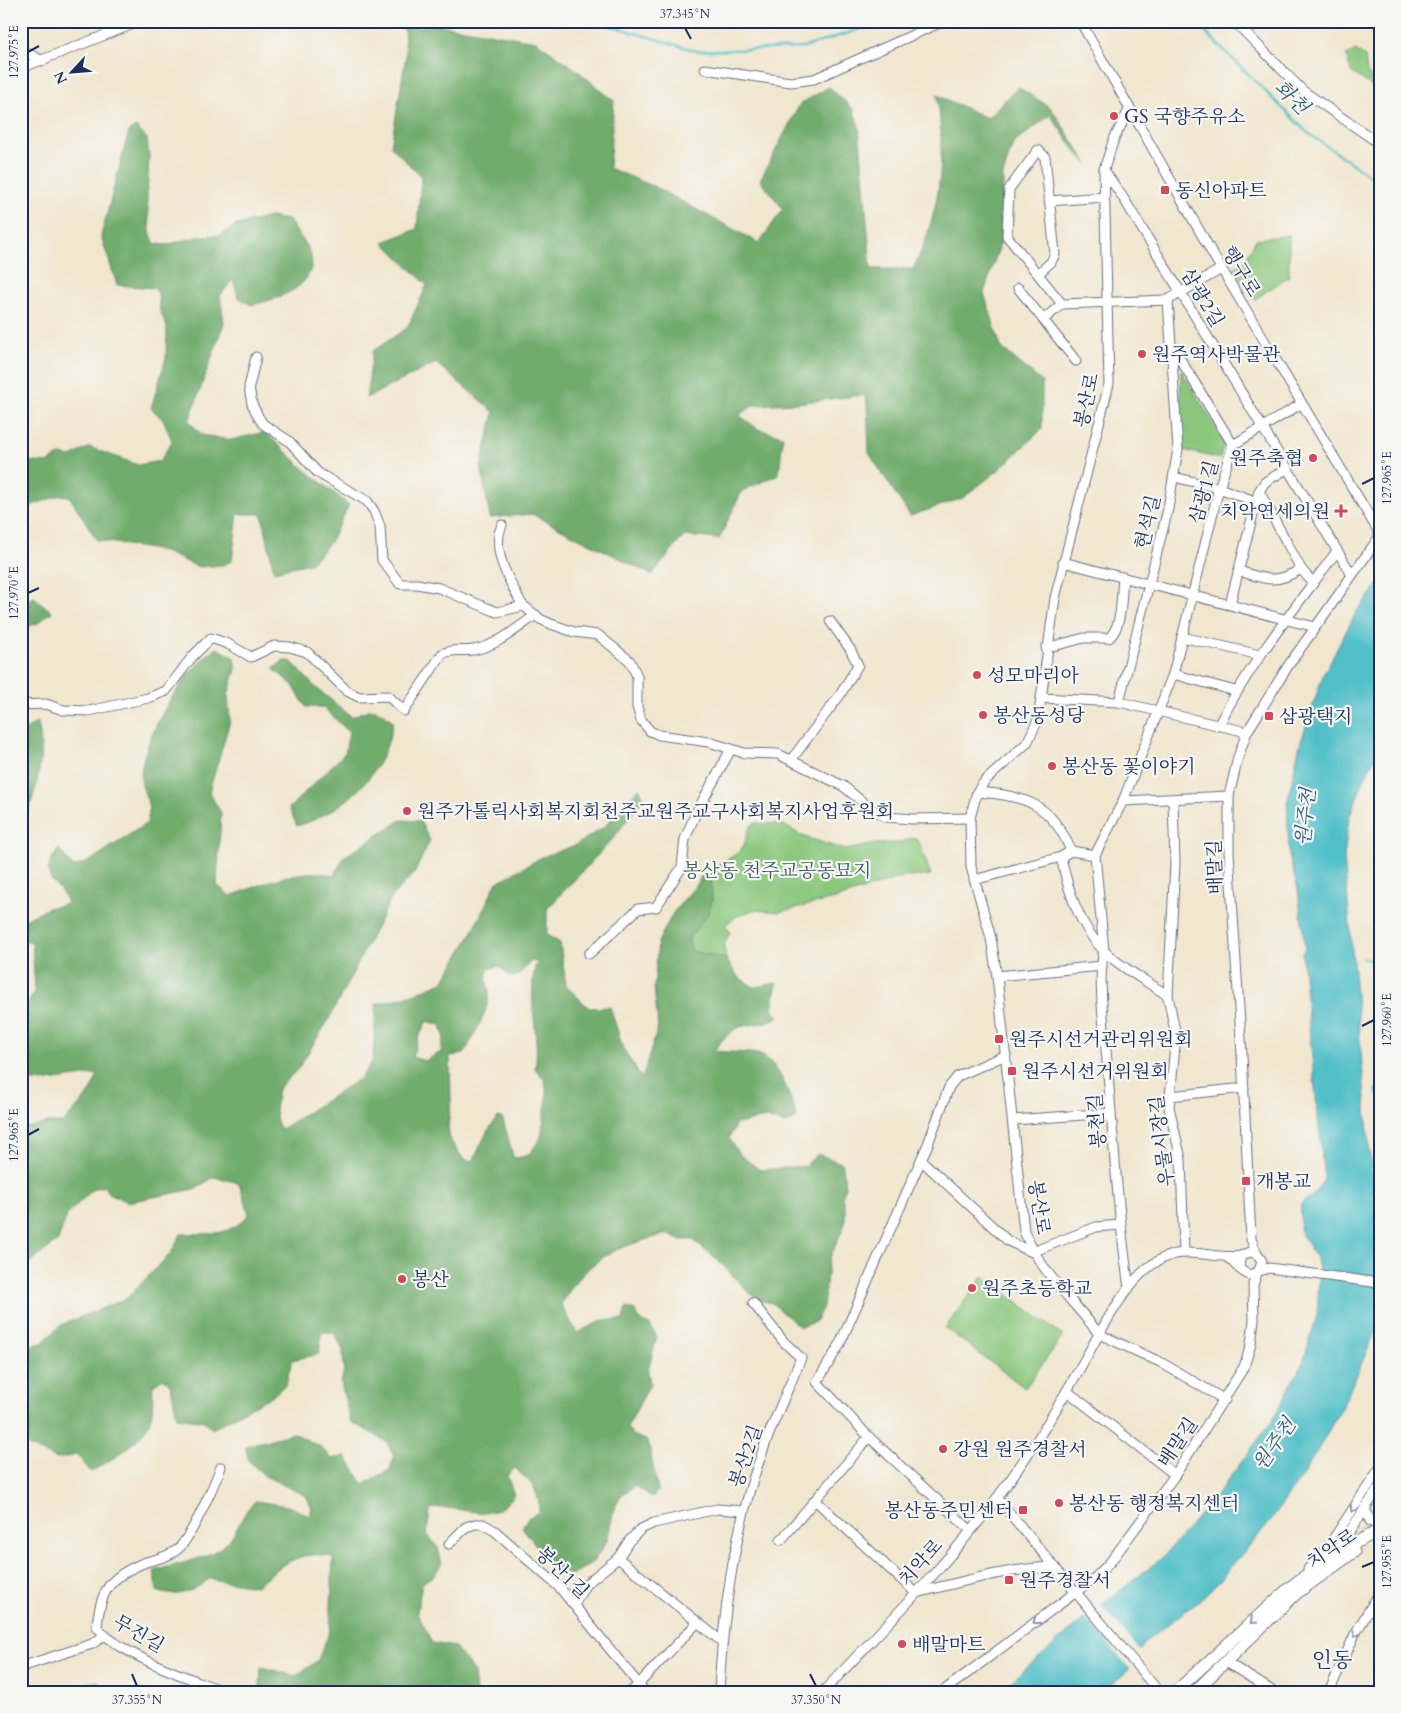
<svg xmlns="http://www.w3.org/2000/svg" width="1401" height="1713" font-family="Cardo,'Noto Serif KR',serif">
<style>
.green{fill:#8ac77d;stroke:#527b6e}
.forest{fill:#6fac6c;stroke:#456e65;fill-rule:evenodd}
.water{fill:#51bfc8;stroke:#367793}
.pier{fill:#f1e6ce}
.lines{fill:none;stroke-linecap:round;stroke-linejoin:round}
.stream{stroke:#51bfc8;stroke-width:2.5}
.minor-casing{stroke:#666f85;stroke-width:11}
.major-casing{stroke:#666f85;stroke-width:13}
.minor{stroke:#fff;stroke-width:9}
.major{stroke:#fff;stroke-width:11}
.oneway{stroke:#8d97ae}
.ticks{fill:none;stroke:#1b2f5e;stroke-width:2}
.poi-dot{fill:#d1495b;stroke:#f6f6f2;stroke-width:2}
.labels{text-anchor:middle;stroke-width:4.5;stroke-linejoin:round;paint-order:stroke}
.poi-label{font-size:19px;fill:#1b2f5e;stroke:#f6f6f2;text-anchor:start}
.street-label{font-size:19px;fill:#1b2f5e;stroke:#f6f6f2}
.park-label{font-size:19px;fill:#3c5d67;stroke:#f6f6f2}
.water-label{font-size:20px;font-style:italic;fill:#2b5a7e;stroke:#f6f6f2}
.quarter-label{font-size:21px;fill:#1b2f5e;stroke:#f6f6f2}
.neatline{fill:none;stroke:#1b2f5e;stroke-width:2}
.ticks-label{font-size:12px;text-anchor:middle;fill:#1b2f5e}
</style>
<rect width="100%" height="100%" fill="#f6f6f2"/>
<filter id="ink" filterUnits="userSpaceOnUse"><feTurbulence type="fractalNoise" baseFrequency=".02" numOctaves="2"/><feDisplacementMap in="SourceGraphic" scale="10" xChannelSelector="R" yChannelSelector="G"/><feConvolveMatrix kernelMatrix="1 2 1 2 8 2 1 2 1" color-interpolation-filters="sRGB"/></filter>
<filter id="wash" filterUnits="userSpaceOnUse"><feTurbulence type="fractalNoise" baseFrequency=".0096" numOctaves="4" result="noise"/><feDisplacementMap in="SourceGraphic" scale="20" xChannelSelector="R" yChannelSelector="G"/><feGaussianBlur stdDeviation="1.12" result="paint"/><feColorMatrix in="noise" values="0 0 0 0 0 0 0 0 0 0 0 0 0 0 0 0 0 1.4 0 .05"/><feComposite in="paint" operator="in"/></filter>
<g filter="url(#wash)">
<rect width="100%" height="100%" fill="#f1e6ce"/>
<g class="green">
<polygon points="1356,50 1365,57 1367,72 1372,80 1373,87 1351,72 1346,55"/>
<polygon points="1289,235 1289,276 1254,300 1234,268 1244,262 1256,239"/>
<polygon points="1181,370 1224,441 1220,459 1179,449"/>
<path d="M754,823l28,1 20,12 43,14 31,-6 22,-1 13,-5 5,1 4,5 11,31 -32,3 -64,21 -56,13 -26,-2 -16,6 -12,9 5,7 -6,13 2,14 -34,-8 -5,-11 21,-27 4,-12 -1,-33c11,-7 22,-9 31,-20 6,-8 3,-18 12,-25z"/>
<polygon points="983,1276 1063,1336 1025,1388 945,1328"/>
</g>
<g class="forest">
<path d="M440,25l96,16 41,29 37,31 -5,67 44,18 106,57 24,-34 -23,-29 40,-76 29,-17 24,22 6,17 12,143h42c28,-55 33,-114 24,-174l50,23 31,-31 33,21 37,56c-16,-14 -25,-32 -38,-49l-37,29 -10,31 -1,63 -18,55 17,54 41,35v47l-41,39 -38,30 -53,18 -41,-63 -2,-52 -3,-6 -67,8 -43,2 -15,10 19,14 25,7 -4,38 -37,17 -23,48 -35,-3 -32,39 -120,-61 -42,4 -9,-51 13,-55 -58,-49 -70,35 7,-47 34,-23 20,-43 -44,-43 34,-13 4,-52 -30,-31 15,-90 -2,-28z"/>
<path d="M136,127l11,12 2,17 -2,43 3,32 4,12 12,2 35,-9 20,-1 16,-10 33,-8 19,3c4,8 21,29 22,36 6,32 -36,44 -60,49l-13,-8 -5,-18 -13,17 4,27 -35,98 13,14 29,5 34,-8 37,35 47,38 -19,37 -12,14 -8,7 -36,8 -12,-57h-24l-6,47 -9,4 -24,2 -37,-16 -65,-11 -28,-44 -8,-1 -40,14v-48l26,2 13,-8 11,2 18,-10 49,18 22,-4 12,-20 -8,-20 -13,-13 15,-50 1,-31 -7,-16 -2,-18 -4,-5 -37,-3 -16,-49 28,-105z"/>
<polygon points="34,597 52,612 38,623 21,629 21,604"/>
<path d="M217,648l18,10 1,11 -8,26 2,26 -21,71 12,21 -4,72 13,11c33,-11 70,-31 104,-20l10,-19 57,-37 19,1 10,19 -16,34 -21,21 -64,124 -31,50 -20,20 -3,22 2,11 4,7 80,-51 12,-18 3,-56 29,-7 38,-15 28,-47 25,-52 46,-26 34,-12 28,-18 35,-39 5,10 -33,43 -64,68v26l13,8 6,43 23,22 21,-1 13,41 19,31 16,-52 -4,-39 4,-46 15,-29 25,-30 7,-15h6l1,33 -4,12 -20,27 4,11 34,8 12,18 16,10 23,-4 -5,26 7,7c-12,9 -25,7 -39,11 -8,3 -23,17 -26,24 13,2 29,0 43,3 22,4 34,46 40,64l-11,6 -19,-6 -31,6 -7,14 11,17 20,15 45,-4 13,-12 23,9 3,12 1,13 -3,10 3,10v16l-16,36 -6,47 -8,15 -15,5 -28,-24 -16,-4 -39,-39 -24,-20h-13l-13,-6c-53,14 -76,21 -106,70l16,29 25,-13h21l3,-12 9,2 5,11 10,4 7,12 -9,33 2,14 -23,44 8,8 13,5 10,50 -6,6 -17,-11 -13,9 -8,14 -7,32 -14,21 -22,14 -21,-12 -28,-37 6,-9 11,-6c0,-24 -7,-28 -24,-44l-8,8 7,19c-24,34 -53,7 -84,14l-3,25 11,14 4,17 -9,11 -11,7 -5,29 15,31 23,4 19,25 2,20h-209l-7,-5 1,-20 35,9 22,-16 12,-30 3,-73c-31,-9 -54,9 -77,29l-47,-7c-15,12 -33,20 -52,12l-3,-20c24,-8 59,-12 75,-31 10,-12 14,-28 26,-39l33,5 21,10 3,-8 -6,-12 -41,-20 -16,-15 -4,-15 49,-13 27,14 11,12 14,-3 17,28 27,-14 4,-13 -7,-15 -37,-21 -9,-38 3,-13 -1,-20 -9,-17 -12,-1 -3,22 -27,6 -6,24 -11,10 -63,35 -8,-8 -27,-4 -6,-31 -8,-8 -10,7c-1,10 1,25 -3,35 -8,24 -39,39 -59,52l-14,-17 -20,4 -29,-13 -7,-7v-92l21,-4 19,-18 66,-27 44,-45 10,-19c29,-1 47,4 68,-20l-10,-31 -25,-6 -19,12 -67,13 -20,-9 -4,-7 -11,3 -26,26 -9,26 -37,28v-140l27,-6h15l27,-30 8,-19 -56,8 -21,-3v-69l5,-2 9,-19 -3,-47 -11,-3v-18l27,-13 19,-4c-4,-22 -34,-23 -8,-55l14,18 15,-5 59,-39c1,-6 3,-13 1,-19 -1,-8 -7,-17 -7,-26 -1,-38 44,-111 76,-130zM531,961l6,1c-12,34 4,72 -2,107l10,11 2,17 -6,40 -12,18 -12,3 -4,-1 -10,-38 -5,-2 -11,15 -14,29 -9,-1 -14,-20 -2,-14 3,-24 -1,-46 14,-2c9,-18 23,-39 25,-59 1,-10 -5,-11 -1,-26l11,-3 12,11 8,-2zM427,1021l14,4 3,11 -3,16 -16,9 -13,-4 7,-21z"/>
<path d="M283,661h8l23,25 38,31c22,-10 22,-11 41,4 -7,52 -47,90 -96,105l-8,-18 56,-55 4,-21 -26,-25h-17l-14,-23 -19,-15z"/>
<path d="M38,722c8,36 -2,73 -17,107v-96z"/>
<polygon points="98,1681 105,1692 55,1692"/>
</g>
<polygon class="water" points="1380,582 1380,746 1363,782 1349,818 1344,857 1380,1270 1380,1329 1374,1335 1346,1399 1320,1446 1302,1476 1266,1527 1206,1595 1145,1642 1130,1669 1102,1692 999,1692 1085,1618 1163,1557 1210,1504 1272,1421 1303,1362 1317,1316 1319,1275 1316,1258 1300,1232 1301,1204 1314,1194 1324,1179 1304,976 1302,953 1305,948 1298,890 1289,855 1287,802 1300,744 1323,675 1357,611"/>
<polygon class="pier" points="1100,1604 1142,1653 1132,1671 1084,1615"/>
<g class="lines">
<g class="stream">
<polyline points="594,21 697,51 802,48 885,21"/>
<polyline points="1194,21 1308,133 1380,183"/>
<polyline points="1363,958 1372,961 1376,970 1373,978 1380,996"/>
<polyline points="1380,1080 1376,1091 1380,1097"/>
</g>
</g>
</g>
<g filter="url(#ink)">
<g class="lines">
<g class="minor-casing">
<g id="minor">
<polyline points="1080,21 1215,258 1380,534"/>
<polyline points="1234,21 1303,91 1380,144"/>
<polyline points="21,50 43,61"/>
<polyline points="21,68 141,21"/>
<polyline points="705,69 791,82 814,79 944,21"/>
<polyline points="1104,170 1124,199 1352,575"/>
<polyline points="1049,201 1105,197"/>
<polyline points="1038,274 1051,262 1055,254 1045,157 1038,150 1009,189 1007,236 1062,304"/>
<polyline points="1018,288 1076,361"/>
<polyline points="1044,319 1062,304 1168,300 1221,269"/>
<polyline points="1172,346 1233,445"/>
<polyline points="256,357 249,387 252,404 259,418 263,424 289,441 318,473 367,501 374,511 380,526 382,560 400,584 417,584 439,588 497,612 524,606 540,619 551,624 574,632 598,635 630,661 637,676 637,707 641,720 650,731 659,735 709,742 744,753 778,754 843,786 870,808 886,817 912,819 970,818"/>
<polyline points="1174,477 1219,488 1257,502"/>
<polyline points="1259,491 1301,569 1313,583"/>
<path d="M502,525c-12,26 9,59 21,81"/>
<polyline points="1063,562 1315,627"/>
<path d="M1239,571c27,8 36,14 62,-2"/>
<polyline points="1230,604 1259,491 1265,482 1288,468"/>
<polyline points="1182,637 1260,655"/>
<path d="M1046,648l38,-10h25c14,-12 12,-43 14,-61"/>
<polyline points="1173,674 1235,691"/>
<polyline points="1041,698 1119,702 1247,732"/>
<polyline points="1119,702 1168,509 1178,449 1168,300"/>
<path d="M21,705l25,-1 17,6 26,1 59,-13 18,-7 26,-34 19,-19 17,6 23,13 23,-11 16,1 17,5 40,39 12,6 29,-1 16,15 38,-57c12,-6 19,-2 31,-4 23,-3 45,-23 63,-35"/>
<path d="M1218,726c32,-63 77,-118 119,-175"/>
<polyline points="791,760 840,695 858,665 850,649 830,621"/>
<path d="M977,792c48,3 75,12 94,59"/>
<polyline points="1123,801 1229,796"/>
<polyline points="1173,801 1175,863 1168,996 1176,1036 1169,1107 1181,1159 1184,1253"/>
<path d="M1061,857c7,33 18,69 43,94 17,17 45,31 64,45"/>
<polyline points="974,880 1061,857 1071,851 1095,855"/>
<polyline points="589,954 638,909 656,907 682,867 685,839 695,815 731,749"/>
<polyline points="997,976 1102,966"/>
<polyline points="1170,1096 1244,1088"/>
<polyline points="1013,1120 1111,1113"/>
<polyline points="921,1160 1008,1241 1032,1252 1096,1227 1120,1225"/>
<polyline points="1257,1254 1251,1239 1242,1055 1229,852 1229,796 1238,757 1247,732 1288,666 1380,536"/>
<path d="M1228,1258c8,6 13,15 22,17l9,-4 3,-10 -5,-7 -7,-2 -9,4 -2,10"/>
<polyline points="1259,1271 1269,1268 1380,1283"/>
<path d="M1129,1288c-11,-75 -16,-151 -22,-227 -2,-26 -10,-86 -3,-110l-9,-96 28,-54 50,-127 46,-186 14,-43 68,-41"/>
<polyline points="1067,1391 1175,1475"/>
<path d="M1225,1400l-65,-38 -61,-28c19,-32 44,-79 85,-81 20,-1 38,6 57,3"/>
<path d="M221,1467c-8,20 -29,69 -43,82 -9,8 -22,10 -32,13 -36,14 -46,28 -49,65 24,29 93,51 128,65"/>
<polyline points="997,1498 1159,1692"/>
<path d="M815,1500l101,93c46,-11 92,-25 139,-26"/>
<polyline points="1365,1508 1370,1521 1380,1526"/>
<polyline points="970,1530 869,1437 817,1382 839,1346 928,1144 949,1087 958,1076 1006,1055"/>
<polyline points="781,1540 869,1437"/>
<polyline points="449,1544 466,1527 475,1524 483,1524 495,1531 559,1587 645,1692"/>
<polyline points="1336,1552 1380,1486"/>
<polyline points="618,1558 721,1641"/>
<polyline points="1308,1569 1326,1550 1380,1468"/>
<polyline points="574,1604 586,1584 618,1558 629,1541 641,1529 654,1523 717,1509 744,1511"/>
<polyline points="1226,1662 1274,1692"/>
<polyline points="21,1667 92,1644 104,1636"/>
<polyline points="631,1692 697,1623"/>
<path d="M719,1692c4,-80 15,-163 43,-239 11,-32 26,-63 39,-95l-17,-16 -31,-39"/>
<path d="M823,1692c59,-63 122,-125 174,-194 39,-52 71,-108 102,-164 -26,-34 -59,-62 -75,-103l-27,-255 -6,-38 -20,-71 -1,-49 7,-26 8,-11 42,-38 11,-23 17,-122 54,-214 -5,-215 10,-30 16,-31"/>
<polyline points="942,1692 1096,1577 1111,1561 1175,1475 1244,1367 1251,1344 1254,1320 1253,1285 1257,1273"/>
<polyline points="1329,1692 1355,1634 1380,1592"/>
</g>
</g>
<g class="major-casing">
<g id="major">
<polyline points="1175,1692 1289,1588 1334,1554 1380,1530"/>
<polyline points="1194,1692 1297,1593 1354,1552"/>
</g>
</g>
<use href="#minor" class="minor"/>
<use href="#major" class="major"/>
</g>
<defs><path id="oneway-chevron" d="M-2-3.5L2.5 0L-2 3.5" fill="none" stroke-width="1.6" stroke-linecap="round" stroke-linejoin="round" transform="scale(1.25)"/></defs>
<g class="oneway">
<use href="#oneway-chevron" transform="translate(1353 1509) rotate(124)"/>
<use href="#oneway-chevron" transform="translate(1036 1621) rotate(143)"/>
<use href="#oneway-chevron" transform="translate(1253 1621) rotate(138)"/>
<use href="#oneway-chevron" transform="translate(1356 1634) rotate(117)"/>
</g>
</g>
<path class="ticks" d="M685,28l6,11M28,52l11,-6M1362,484l12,-6M28,593l11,-5M1362,1026l12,-6M28,1135l11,-6M1362,1567l12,-5M132,1674l5,12M810,1674l6,12"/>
<g class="poi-dot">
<circle cx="1114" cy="116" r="5"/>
<rect x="1160" y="185" width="10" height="10" rx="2.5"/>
<circle cx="1142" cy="354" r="5"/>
<circle cx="1313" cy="458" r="5"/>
<path d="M1338.5 503.5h5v5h5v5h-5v5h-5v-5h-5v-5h5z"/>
<circle cx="977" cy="675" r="5"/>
<circle cx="983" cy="715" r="5"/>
<rect x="1264" y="711" width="10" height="10" rx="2.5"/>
<circle cx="1052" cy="766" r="5"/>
<circle cx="407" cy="811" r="5"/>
<rect x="994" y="1034" width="10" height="10" rx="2.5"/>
<rect x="1007" y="1066" width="10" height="10" rx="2.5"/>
<rect x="1241" y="1176" width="10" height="10" rx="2.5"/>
<circle cx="402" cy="1279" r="5"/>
<circle cx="972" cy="1288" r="5"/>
<circle cx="943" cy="1449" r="5"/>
<circle cx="1059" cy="1503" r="5"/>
<rect x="1018" y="1505" width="10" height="10" rx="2.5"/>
<rect x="1004" y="1575" width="10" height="10" rx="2.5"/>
<circle cx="902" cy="1644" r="5"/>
</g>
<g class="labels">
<g class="poi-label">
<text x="1124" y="123">GS 국향주유소</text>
<text x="1175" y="197">동신아파트</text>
<text x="1152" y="361">원주역사박물관</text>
<text x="1303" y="465" text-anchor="end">원주축협</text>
<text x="1330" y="518" text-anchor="end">치악연세의원</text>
<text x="987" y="682">성모마리아</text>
<text x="993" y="722">봉산동성당</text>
<text x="1279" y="723">삼광택지</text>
<text x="1062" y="773">봉산동 꽃이야기</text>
<text x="417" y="818">원주가톨릭사회복지회천주교원주교구사회복지사업후원회</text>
<text x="1009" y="1046">원주시선거관리위원회</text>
<text x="1022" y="1078">원주시선거위원회</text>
<text x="1256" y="1188">개봉교</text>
<text x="412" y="1286">봉산</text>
<text x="982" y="1295">원주초등학교</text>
<text x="953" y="1456">강원 원주경찰서</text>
<text x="1069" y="1510">봉산동 행정복지센터</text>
<text x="1013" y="1517" text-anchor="end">봉산동주민센터</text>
<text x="1019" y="1587">원주경찰서</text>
<text x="912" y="1651">배말마트</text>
</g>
<g class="street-label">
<text transform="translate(1242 271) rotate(59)" y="7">행구로</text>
<text transform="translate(1203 297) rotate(59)" y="7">삼광2길</text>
<text transform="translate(1086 400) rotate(-78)" y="7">봉산로</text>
<text transform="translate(1203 492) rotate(-75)" y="7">삼광1길</text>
<text transform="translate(1147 522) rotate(-77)" y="7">현석길</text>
<text transform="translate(1214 867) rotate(-92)" y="7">배말길</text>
<text transform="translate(1096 1121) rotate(-94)" y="7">봉천길</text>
<text transform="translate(1161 1141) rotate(-97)" y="7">우물시장길</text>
<text transform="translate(1040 1207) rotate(81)" y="7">봉산로</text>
<text transform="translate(1177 1442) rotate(-56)" y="7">배말길</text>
<text transform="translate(745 1456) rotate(-71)" y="7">봉산2길</text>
<text transform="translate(1331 1548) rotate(-34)" y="7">치악로</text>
<text transform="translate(920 1562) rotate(-48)" y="7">치악로</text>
<text transform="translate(563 1572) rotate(44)" y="7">봉산1길</text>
<text transform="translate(139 1633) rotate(30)" y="7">무진길</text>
</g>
<g class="park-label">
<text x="777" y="877">봉산동 천주교공동묘지</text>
</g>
<g class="water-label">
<text transform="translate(1292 97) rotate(44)" y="7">화천</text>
<text transform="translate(1305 817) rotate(-84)" y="7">원주천</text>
<text transform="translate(1274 1444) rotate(-55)" y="7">원주천</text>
</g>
<g class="quarter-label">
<text x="1332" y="1667">인동</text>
</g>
</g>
<rect width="1401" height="1713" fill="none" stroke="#f6f6f2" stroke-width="55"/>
<g transform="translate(72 72) rotate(244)" stroke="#f6f6f2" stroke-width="4" paint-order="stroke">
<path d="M0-4L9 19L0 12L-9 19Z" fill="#1b2f5e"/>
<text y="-8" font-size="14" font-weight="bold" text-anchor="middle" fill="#1b2f5e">N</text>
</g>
<rect x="28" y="28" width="1346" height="1658" class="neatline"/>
<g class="ticks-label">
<text x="685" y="18">37.345°N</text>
<text transform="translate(14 52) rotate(-90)" y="4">127.975°E</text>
<text transform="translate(1387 478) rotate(-90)" y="4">127.965°E</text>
<text transform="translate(14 593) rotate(-90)" y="4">127.970°E</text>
<text transform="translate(1387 1020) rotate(-90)" y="4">127.960°E</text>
<text transform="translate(14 1135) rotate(-90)" y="4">127.965°E</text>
<text transform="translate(1387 1562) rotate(-90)" y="4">127.955°E</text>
<text x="137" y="1704">37.355°N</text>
<text x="816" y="1704">37.350°N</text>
</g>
</svg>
